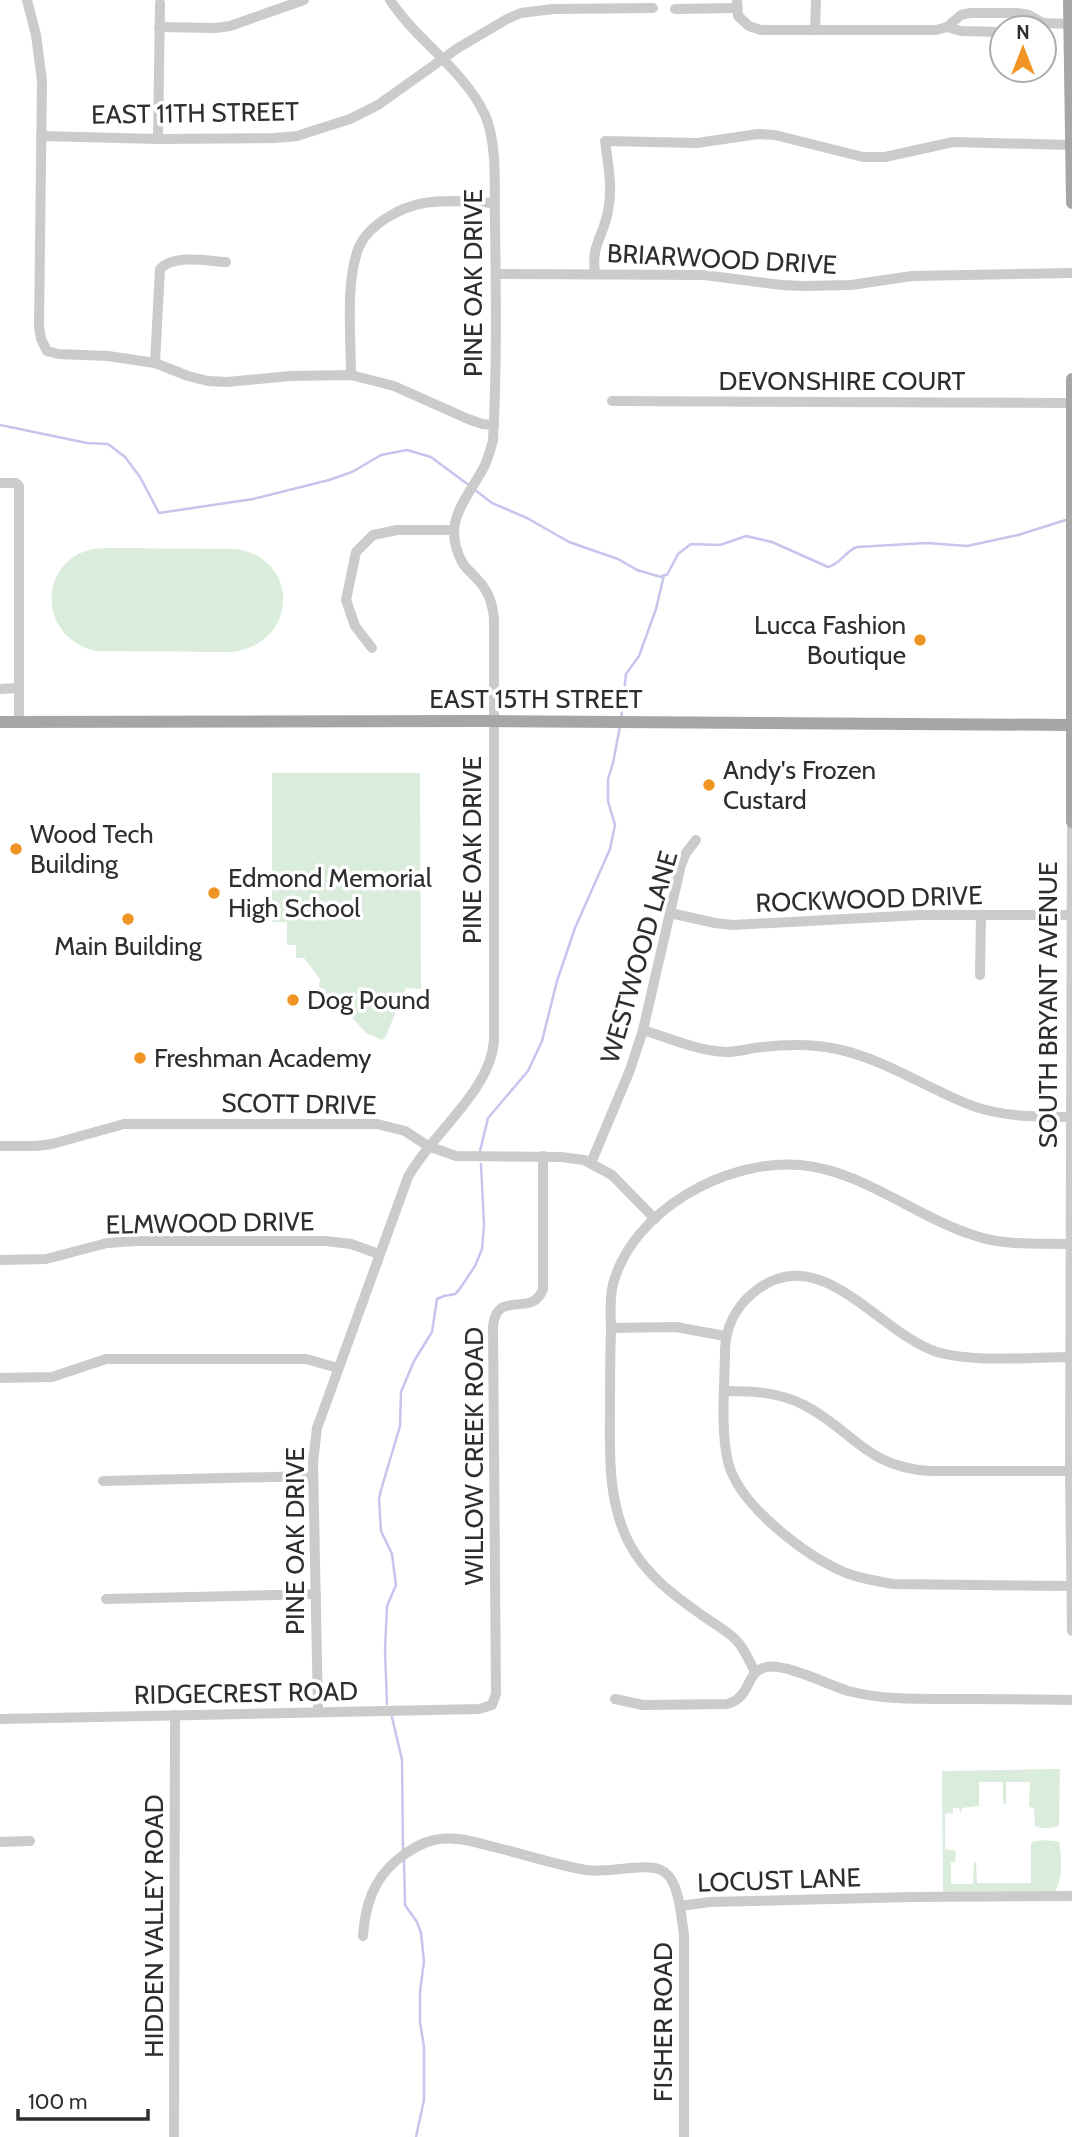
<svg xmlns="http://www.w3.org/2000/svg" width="1072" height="2137" font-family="Cabin,sans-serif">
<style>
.green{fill:#daecdc}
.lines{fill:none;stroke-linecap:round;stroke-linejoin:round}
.stream{stroke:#c6c5ee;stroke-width:2.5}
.minor{stroke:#cbcbcb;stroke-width:10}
.major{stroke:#a6a6a6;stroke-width:12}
.poi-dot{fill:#f09524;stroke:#fff;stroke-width:2.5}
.labels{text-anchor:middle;stroke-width:7;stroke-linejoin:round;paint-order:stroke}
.street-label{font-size:26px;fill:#2e2e2e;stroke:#fff}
.poi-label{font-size:26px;fill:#2e2e2e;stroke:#fff;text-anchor:start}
</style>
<rect width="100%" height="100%" fill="#fff"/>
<g class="green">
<path d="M105,548l131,1c65,10 62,95 -4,103l-136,-1c-64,-15 -57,-102 9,-103z"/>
<polygon points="272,773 420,773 421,989 406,988 385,1038 382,1040 366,1033 341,1005 323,996 326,990 319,987 320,979 304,958 296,958 296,945 287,945 287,922 272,922"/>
<path d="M1060,1769l-1,56c-5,4 -18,4 -24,1l-1,-18 -5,-1 1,-25h-24v22h-3v-22h-24v24l-17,2 -1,5 -2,-5h-6v5l-8,1v35l11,2 -1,11h-4v22h22l1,-22h2l1,21h54v-40c7,-4 20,-3 28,-1 3,16 4,37 -4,49l-112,1 -1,-121z"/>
</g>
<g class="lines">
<g class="stream">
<polyline points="0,425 87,443 108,444 125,457 140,477 159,513 253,499 329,480 352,472 381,455 407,450 431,457 470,486"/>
<polyline points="475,490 492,503 527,518 569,542 618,559 637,570 661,577 664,575"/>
<path d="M621,719l5,-45 13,-18 17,-47 8,-34h3l11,-21 13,-10 29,1 26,-9 26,6 56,25c13,-3 17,-16 29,-20l70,-4 40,3 51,-11 51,-16"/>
<polyline points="480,1151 488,1118 528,1071 542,1041 557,981 575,928 610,849 615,825 608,801 608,779 613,763 620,726"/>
<polyline points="387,1704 385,1650 387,1606 396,1585 392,1554 381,1531 379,1499 381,1490 400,1426 401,1392 414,1361 432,1332 437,1299 444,1296 455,1294 459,1290 475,1266 482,1249 484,1225 481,1164"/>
<polyline points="392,1717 402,1760 403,1850"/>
<polyline points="404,1860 405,1905 417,1922 421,1933 424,1961 420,1992 420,2022 424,2047 424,2100 416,2137"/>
</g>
<g class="minor">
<polyline points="27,0 36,35 42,81 39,327 41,339 47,351 58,354 108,356 155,363 188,376 208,381 227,382 290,376 351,375 394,386 468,419 482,424 494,425"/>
<polyline points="737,0 738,16 749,26 761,30 815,30"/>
<polyline points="816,0 815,30 936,30 947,27"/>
<polyline points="675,9 737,8"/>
<polyline points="1043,23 1070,24"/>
<polyline points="159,27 215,28 230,26 304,0"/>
<polyline points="1002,32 961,31 947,27 961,15 970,13 1017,13 1029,15 1043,23 1037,28"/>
<polyline points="41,136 158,139 275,138 297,136 350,119 378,105 458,48 507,19 521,13 553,9 653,8"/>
<polyline points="158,139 160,3"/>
<polyline points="496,274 704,275 782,285 803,286 851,285 912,276 1072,273"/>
<path d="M595,274c-4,-30 8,-36 13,-63 5,-23 0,-47 -3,-70l92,2 61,-9 17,1 88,22h22l68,-15 118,3"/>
<path d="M155,363l5,-94c13,-15 46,-8 66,-7"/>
<path d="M351,375c0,-38 -6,-94 8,-128 10,-23 42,-40 65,-44 23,-4 48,-1 70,0"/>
<polyline points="612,401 1071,403"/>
<polyline points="0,483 16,483 19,486 19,722"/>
<polyline points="372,648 355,626 346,600 356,552 373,535 397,530 454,530"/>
<polyline points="0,689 18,688"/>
<polyline points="1072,822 1070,1471 1072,1631"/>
<polyline points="670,913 715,923 733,925 920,915 1071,915"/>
<polyline points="980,975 981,915"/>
<path d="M643,1030c26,8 55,21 83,22 12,0 24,-4 37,-5 25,-3 50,-3 74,2 46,10 85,36 128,54 33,14 70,14 105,14"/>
<polyline points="0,1146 36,1146 52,1144 124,1124 377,1124 405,1131 428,1146 456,1156 561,1157 584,1160 612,1175 655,1219"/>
<polyline points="591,1163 630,1070 643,1030 681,865 686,853 696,840"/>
<polyline points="0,1260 46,1259 107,1243 135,1241 326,1241 351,1244 379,1254"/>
<polyline points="611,1328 676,1327 725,1336"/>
<path d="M1071,1357c-39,0 -97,6 -134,-5 -59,-19 -118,-115 -184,-59 -17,14 -27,34 -28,56 0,35 -5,78 3,113 11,44 78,94 118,111 16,6 31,8 47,11l178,2"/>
<polyline points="0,1378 52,1377 106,1359 306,1359 338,1368"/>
<path d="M725,1391c27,0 54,1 79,14 49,25 62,63 127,66h139"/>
<polyline points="103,1481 313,1476"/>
<polyline points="106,1599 316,1594"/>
<path d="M755,1672c-6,-11 -10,-23 -19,-32 -9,-9 -20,-15 -30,-22 -30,-21 -61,-43 -78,-77 -21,-43 -18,-89 -18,-135 0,-25 0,-49 1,-74 0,-16 -2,-32 2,-48 20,-74 113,-125 187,-119 62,5 117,53 176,71 30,10 63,7 95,8"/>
<path d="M615,1699l28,6 84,-1c26,-7 17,-33 40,-37 18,-4 62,18 81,24 35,9 71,8 106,8 40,0 79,0 118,1"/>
<path d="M318,1712l-5,-250 4,-34 91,-251c24,-44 83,-86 86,-137v-422c-2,-16 -6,-28 -17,-39 -5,-6 -11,-10 -15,-17 -21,-40 4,-61 22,-95 4,-8 6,-17 9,-26 4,-73 3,-146 2,-219 -1,-33 3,-77 -10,-107 -20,-44 -68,-74 -95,-115"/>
<path d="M0,1719l479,-10 13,-4 4,-11 -3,-368c4,-38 39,-7 50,-37v-133"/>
<polyline points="0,1842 30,1841"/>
<polyline points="680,1906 684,1935 684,2137"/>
<path d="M363,1936c2,-30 10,-56 34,-76 11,-9 23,-17 37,-20 21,-5 43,3 64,8 29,7 58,17 88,22 20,4 60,-8 75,0 13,6 16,23 19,36l30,-4 203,-5 159,-1"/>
<polyline points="174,2137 175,1715"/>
</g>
<g class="major">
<polyline points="1069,0 1072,203"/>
<polyline points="0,722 483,721 1072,725"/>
<polyline points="1072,822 1072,379"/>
</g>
</g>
<g class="poi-dot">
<circle cx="920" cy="640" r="7"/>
<circle cx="709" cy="785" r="7"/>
<circle cx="16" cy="849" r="7"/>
<circle cx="214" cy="893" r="7"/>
<circle cx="128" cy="919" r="7"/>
<circle cx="293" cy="1000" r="7"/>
<circle cx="140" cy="1058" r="7"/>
</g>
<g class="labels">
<g class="street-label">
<text transform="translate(195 113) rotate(-1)" y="9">EAST 11TH STREET</text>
<text transform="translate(722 259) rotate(3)" y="9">BRIARWOOD DRIVE</text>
<text transform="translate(473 283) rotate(-90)" y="9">PINE OAK DRIVE</text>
<text x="842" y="390">DEVONSHIRE COURT</text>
<text x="536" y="708">EAST 15TH STREET</text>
<text transform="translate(472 850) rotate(-90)" y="9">PINE OAK DRIVE</text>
<text transform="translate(869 899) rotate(-2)" y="9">ROCKWOOD DRIVE</text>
<text transform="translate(639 957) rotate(-74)" y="9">WESTWOOD LANE</text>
<text transform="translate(1048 1005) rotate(-90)" y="9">SOUTH BRYANT AVENUE</text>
<text transform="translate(299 1104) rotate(1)" y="9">SCOTT DRIVE</text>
<text transform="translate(210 1223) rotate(-1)" y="9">ELMWOOD DRIVE</text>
<text transform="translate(474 1456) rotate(-90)" y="9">WILLOW CREEK ROAD</text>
<text transform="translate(295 1541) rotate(-90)" y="9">PINE OAK DRIVE</text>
<text transform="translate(246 1693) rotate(-1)" y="9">RIDGECREST ROAD</text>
<text transform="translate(779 1880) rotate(-2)" y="9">LOCUST LANE</text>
<text transform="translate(154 1926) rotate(-90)" y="9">HIDDEN VALLEY ROAD</text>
<text transform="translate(663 2022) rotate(-90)" y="9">FISHER ROAD</text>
</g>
<g class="poi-label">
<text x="906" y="634" text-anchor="end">Lucca Fashion<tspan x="906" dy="30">Boutique</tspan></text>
<text x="723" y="779">Andy's Frozen<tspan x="723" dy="30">Custard</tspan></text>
<text x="30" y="843">Wood Tech<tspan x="30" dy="30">Building</tspan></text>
<text x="228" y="887">Edmond Memorial<tspan x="228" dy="30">High School</tspan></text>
<text x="128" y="955" text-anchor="middle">Main Building</text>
<text x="307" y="1009">Dog Pound</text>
<text x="154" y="1067">Freshman Academy</text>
</g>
</g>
<g transform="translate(1023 49)"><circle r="33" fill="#ffffff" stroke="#ababab" stroke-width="2"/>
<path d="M0-5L12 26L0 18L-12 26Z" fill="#f09524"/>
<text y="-10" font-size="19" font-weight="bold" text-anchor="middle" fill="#2e2e2e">N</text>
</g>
<path d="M18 2109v10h130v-10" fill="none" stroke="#2e2e2e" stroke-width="3.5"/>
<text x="28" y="2109" font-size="21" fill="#2e2e2e" stroke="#ffffff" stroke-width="5" paint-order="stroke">100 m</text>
</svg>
